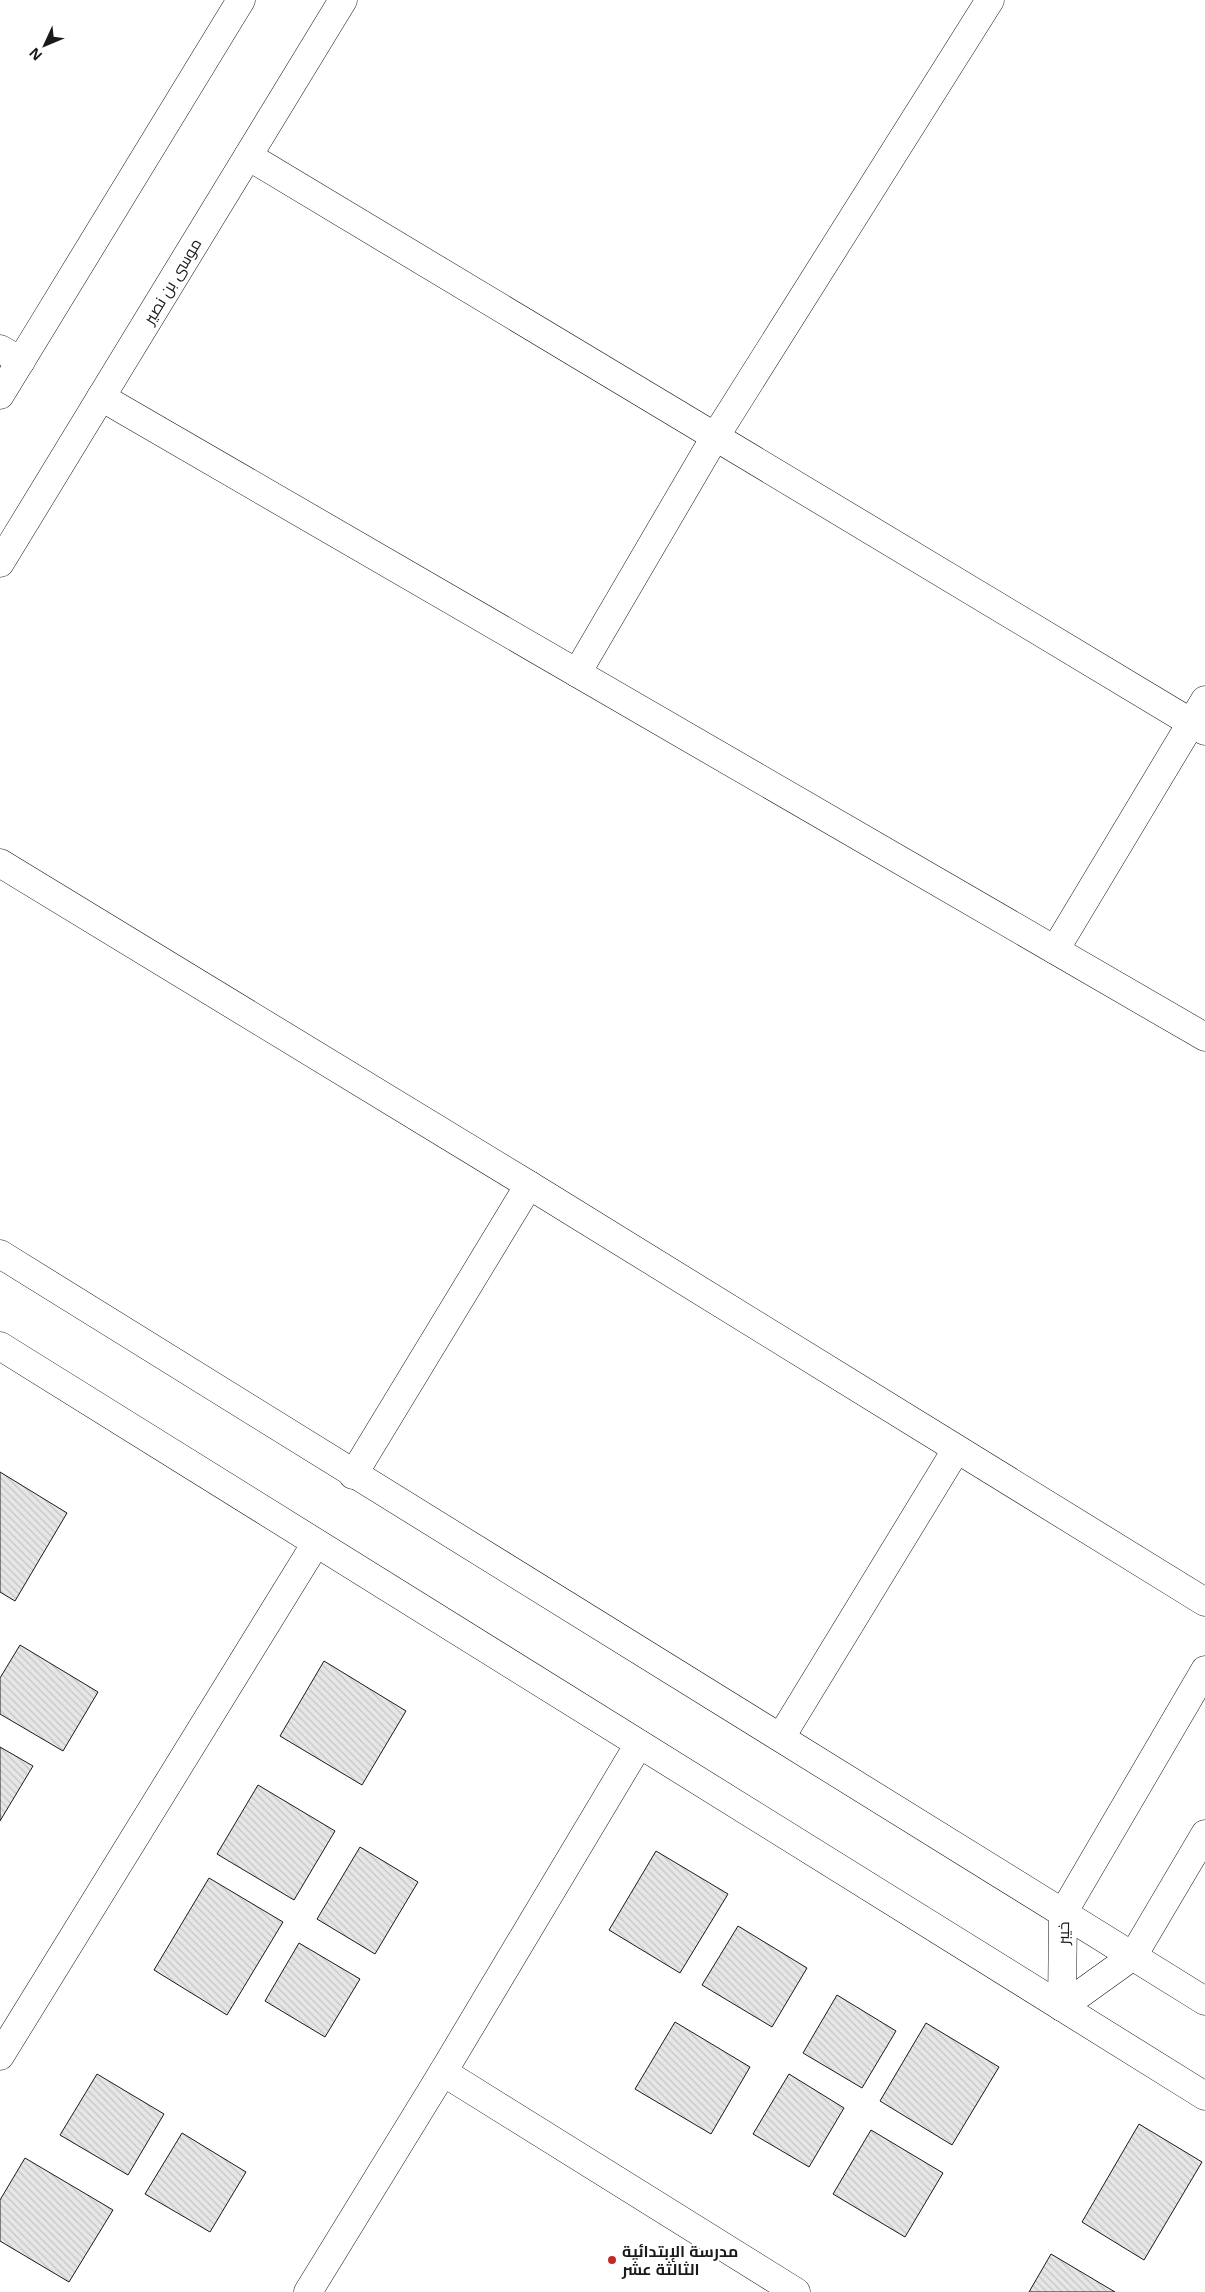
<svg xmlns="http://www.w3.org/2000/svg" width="1205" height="2292" font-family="'Noto Sans',Cairo,sans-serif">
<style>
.building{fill:url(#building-back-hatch);stroke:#1a1a1a}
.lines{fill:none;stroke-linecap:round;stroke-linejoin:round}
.street-casing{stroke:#1a1a1a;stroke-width:29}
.secondary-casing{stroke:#1a1a1a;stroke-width:29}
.street{stroke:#fff;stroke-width:28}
.secondary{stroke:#fff;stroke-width:28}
.poi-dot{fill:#c62828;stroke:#fff;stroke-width:2}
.labels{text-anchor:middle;stroke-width:4;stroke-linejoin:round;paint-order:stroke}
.street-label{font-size:16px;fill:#1a1a1a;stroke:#fff}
.poi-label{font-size:16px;font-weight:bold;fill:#1a1a1a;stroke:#fff;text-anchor:start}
</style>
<defs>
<pattern id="building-back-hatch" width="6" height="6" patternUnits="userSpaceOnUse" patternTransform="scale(1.25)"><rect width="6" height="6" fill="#e6e6e6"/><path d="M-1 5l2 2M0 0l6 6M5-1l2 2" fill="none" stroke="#c5c5c5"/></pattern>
</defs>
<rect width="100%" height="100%" fill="#fff"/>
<g class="building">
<polygon points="0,1472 67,1513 15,1601 0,1592"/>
<polygon points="20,1645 98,1692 63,1751 0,1714 0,1678"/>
<polygon points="324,1661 406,1711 362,1785 280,1736"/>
<polygon points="0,1747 33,1766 0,1821"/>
<polygon points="258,1785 335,1831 294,1900 217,1854"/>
<polygon points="360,1847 418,1882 375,1954 317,1919"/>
<polygon points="656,1851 728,1894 680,1973 609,1930"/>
<polygon points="209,1878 283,1922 227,2015 154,1970"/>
<polygon points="738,1926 807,1968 772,2027 702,1985"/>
<polygon points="299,1943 360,1979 325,2037 265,2001"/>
<polygon points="837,1995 896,2031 862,2088 803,2053"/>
<polygon points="675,2022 750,2067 711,2134 635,2089"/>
<polygon points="926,2023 999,2067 952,2145 880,2101"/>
<polygon points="97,2074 164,2114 128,2175 60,2135"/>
<polygon points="789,2074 844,2108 809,2167 753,2134"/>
<polygon points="1139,2124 1202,2162 1144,2260 1082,2222"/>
<polygon points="871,2130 943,2173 905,2237 833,2194"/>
<polygon points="182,2133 246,2172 210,2232 145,2194"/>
<polygon points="25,2158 113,2210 69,2282 0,2241 0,2200"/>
<polygon points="1051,2254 1115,2292 1029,2292"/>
</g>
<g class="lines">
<g class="street-casing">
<g id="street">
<polyline points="248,156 1205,731"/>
<polyline points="0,349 21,361"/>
<polyline points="101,397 1205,1037"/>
<polyline points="577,673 715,437 990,0"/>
<polyline points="0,863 529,1185 1205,1602"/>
<polyline points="1055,950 1205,700"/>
<polyline points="353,1475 529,1185"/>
<polyline points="781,1737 956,1450"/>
<polyline points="0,2056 316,1543"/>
<polyline points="443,2072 796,2292"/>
<polyline points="308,2292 443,2072 639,1744"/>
</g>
</g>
<g class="secondary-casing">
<g id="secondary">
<polyline points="0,395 241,0"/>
<polyline points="0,563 343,0"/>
<polyline points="0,1254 1205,2001"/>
<polyline points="0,1346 1205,2096"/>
<polyline points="1062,2007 1063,1913 1205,1670"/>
<polyline points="1062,2007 1133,1956 1205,1834"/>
</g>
</g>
<use href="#street" class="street"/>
<use href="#secondary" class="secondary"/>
</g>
<circle class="poi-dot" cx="612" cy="2260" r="5"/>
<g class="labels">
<g class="street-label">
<text transform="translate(172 281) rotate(-59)" y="6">موسى بن نصير</text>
<text transform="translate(1063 1933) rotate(-89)" y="6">خيبر</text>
</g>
<g class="poi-label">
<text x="622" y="2257">مدرسة الإبتدائية<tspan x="622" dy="18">الثالثة عشر</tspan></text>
</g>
</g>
<g transform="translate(45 45) rotate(226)" stroke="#ffffff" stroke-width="4" paint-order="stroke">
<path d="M0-4L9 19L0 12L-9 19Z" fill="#1a1a1a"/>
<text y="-8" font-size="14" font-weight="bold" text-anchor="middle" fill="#1a1a1a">N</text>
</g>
</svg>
